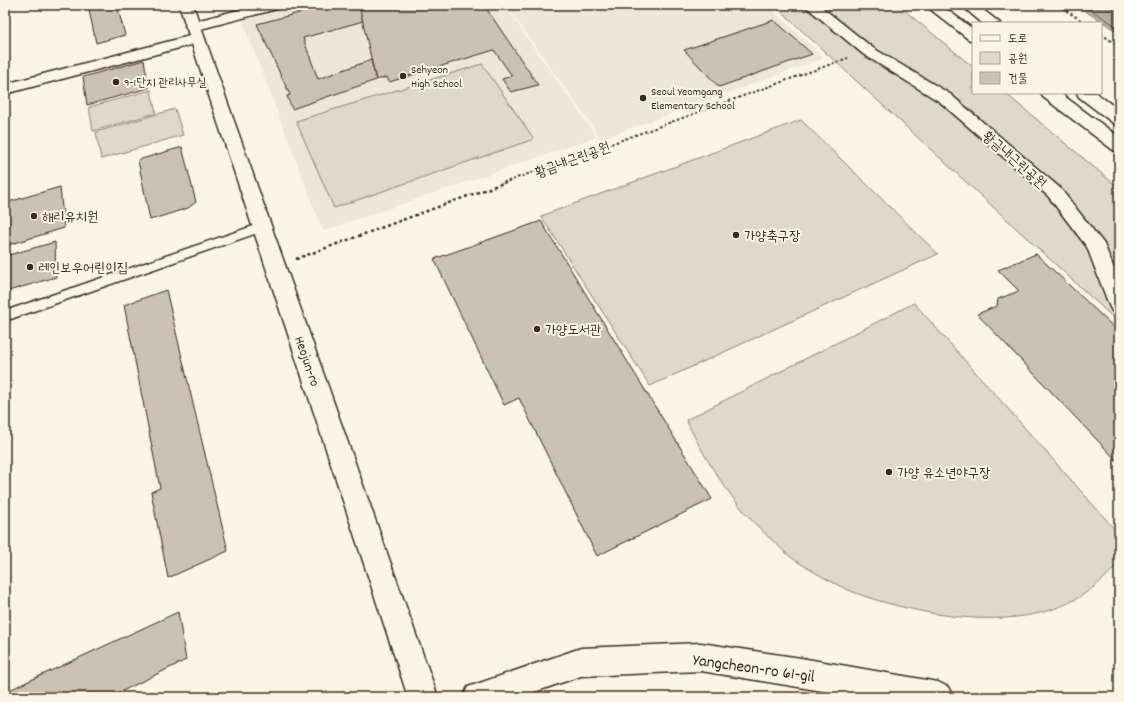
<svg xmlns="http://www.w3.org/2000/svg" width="1124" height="702" font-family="Dekko,'Poor Story',sans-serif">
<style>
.built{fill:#eee6d6}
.green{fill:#e0d8c8;stroke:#8e8173}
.water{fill:#b7ad9e;stroke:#85796b}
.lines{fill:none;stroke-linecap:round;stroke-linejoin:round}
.shore{stroke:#6d5e51;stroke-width:1}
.building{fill:#ccc2b3;stroke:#3b2a1e}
.service-casing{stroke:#3b2a1e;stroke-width:3}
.pedestrian-casing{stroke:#3b2a1e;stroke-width:3}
.minor-casing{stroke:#3b2a1e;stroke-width:3}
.tertiary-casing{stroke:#3b2a1e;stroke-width:3}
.secondary-casing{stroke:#3b2a1e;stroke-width:3}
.trunk-casing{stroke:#3b2a1e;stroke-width:3}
.path-far1{stroke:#3b2a1e;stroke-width:2;stroke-dasharray:2.5 2.5;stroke-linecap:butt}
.path{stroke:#3b2a1e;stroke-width:2.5;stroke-dasharray:3 3;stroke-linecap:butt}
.service{fill:#fcf5e5;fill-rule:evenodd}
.pedestrian{fill:#fcf5e5;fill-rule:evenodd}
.minor{fill:#fcf5e5;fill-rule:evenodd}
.tertiary{fill:#fcf5e5;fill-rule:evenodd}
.secondary{fill:#fcf5e5;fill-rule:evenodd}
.trunk{fill:#fcf5e5;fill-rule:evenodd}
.poi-dot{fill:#3b2a1e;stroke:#fcf5e5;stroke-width:1.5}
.labels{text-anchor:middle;stroke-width:4;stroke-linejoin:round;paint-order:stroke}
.far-poi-label{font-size:12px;fill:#3b2a1e;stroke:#fcf5e5;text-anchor:start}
.street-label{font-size:14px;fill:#3b2a1e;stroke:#fcf5e5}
.poi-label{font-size:14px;fill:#3b2a1e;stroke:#fcf5e5;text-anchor:start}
.near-street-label{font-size:17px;fill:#3b2a1e;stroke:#fcf5e5}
</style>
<rect width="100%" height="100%" fill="#fcf5e5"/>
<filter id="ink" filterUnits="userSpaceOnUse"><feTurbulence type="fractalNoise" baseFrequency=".025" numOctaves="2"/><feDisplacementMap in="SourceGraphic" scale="8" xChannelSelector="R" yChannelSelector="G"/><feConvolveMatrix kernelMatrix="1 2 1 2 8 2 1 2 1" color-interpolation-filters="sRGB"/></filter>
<g filter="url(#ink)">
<g class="built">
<polygon points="301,5 504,5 597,137 323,231 242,20"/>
<polygon points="506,5 767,5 824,58 601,139"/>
</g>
<g class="green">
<polygon points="774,5 898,5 973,67 973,93 1005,93 1119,188 1119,323"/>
<polygon points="482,64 534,139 334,208 296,121"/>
<polygon points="151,90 156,113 93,131 89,107"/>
<polygon points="175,109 183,135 101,159 96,132"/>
<polygon points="801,120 938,254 650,386 541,216"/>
<path d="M914,303l205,231c0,8 1,16 0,24 -2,12 -26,30 -35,36 -57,39 -149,24 -211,5 -28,-8 -55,-24 -78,-39 -8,-5 -14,-12 -21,-18 -39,-35 -65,-75 -88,-122z"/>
</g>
<polygon class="water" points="1076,5 1119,5 1119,33"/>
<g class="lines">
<polyline class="shore" points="1083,5 1119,28"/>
</g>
<g class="building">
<polygon points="88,5 117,5 125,35 96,43"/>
<polygon points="329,5 359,5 363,21 303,38 318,79 371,60 376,80 292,109 287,96 290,95 257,24"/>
<polygon points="359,5 484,5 538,85 511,92 502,79 512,76 494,50 389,82 387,77 376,80"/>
<polygon points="774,20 812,54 719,87 684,50"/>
<polygon points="144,60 149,88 87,105 83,77"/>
<polygon points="5,115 7,152 5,153"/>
<polygon points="182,147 196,202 188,208 150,220 138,160"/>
<polygon points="60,187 64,228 5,246 5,203"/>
<polygon points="541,221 712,499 597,556 519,398 504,405 434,259"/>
<polygon points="55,242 56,277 5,292 5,256"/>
<polygon points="1036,254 1119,332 1119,463 977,314 997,306 998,299 1019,291 998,270"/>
<polygon points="166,290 228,551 168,578 151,492 160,488 124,305"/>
<polygon points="178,612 186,660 110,697 5,697 5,692"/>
</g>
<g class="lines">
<g class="service-casing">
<polygon id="service" points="262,223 266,224 268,227 266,230 5,321 5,311"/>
</g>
<g class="pedestrian-casing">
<polygon id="pedestrian" points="804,5 819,5 873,48 950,94 1060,188 1104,244 1119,281 1119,313 1112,311 1109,305 1087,247 1048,196 940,102 863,54"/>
</g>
<g class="minor-casing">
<g id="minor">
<polygon points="258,5 283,5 281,8 193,31 188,29 185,26 188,23"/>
<polygon points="197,34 202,36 205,39 202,42 5,94 5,84"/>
</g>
</g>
<g class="tertiary-casing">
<polygon id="tertiary" points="179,5 193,5 438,697 408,697"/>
</g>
<g class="secondary-casing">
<polygon id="secondary" points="701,643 801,658 938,682 948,687 953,697 859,697 701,671 581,676 520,697 463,697 468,687 581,648"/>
</g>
<g class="trunk-casing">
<g id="trunk">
<polygon points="925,5 941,5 973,29 973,41 968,39"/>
<polygon points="961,5 977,5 1000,23 982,23"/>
<polygon points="1041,93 1060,93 1119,137 1119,152 1113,150 1043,97"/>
<polygon points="1077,93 1096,93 1119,110 1119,125 1113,123 1079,97"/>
</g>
</g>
<g class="path-far1">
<polyline points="1058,5 1085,23"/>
<polyline points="1101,34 1119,46"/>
<polyline points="503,183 848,58"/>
</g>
<polyline class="path" points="296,259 506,182"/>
<use href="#service" class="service"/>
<use href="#pedestrian" class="pedestrian"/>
<use href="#minor" class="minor"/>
<use href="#tertiary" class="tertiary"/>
<use href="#secondary" class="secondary"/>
<use href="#trunk" class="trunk"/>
</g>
</g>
<g class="poi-dot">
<circle cx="403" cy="76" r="4"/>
<circle cx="116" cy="82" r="4"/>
<circle cx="643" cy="98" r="4"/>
<circle cx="34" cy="216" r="4"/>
<circle cx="736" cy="235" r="4"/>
<circle cx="30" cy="267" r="4"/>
<circle cx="537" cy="329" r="4"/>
<circle cx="889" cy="472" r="4"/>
</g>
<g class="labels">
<g class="far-poi-label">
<text x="411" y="73">Sehyeon<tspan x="411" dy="14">High School</tspan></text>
<text x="124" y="86">9-1단지 관리사무실</text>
<text x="651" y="95">Seoul Yeomgang<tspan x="651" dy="14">Elementary School</tspan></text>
</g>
<g class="street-label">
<text transform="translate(572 159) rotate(-20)" y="5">황금내근린공원</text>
<text transform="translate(1015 159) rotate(41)" y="5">황금내근린공원</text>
<text transform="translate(308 361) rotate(71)" y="5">Heojun-ro</text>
</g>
<g class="poi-label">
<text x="42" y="221">해리유치원</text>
<text x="744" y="240">가양축구장</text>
<text x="38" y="272">레인보우어린이집</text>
<text x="545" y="334">가양도서관</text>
<text x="897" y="477">가양 유소년야구장</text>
</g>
<g class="near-street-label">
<text transform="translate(754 667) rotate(8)" y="6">Yangcheon-ro 61-gil</text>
</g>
</g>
<rect width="1124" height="702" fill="none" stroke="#fcf5e5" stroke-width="20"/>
<rect x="10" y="10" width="1104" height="682" fill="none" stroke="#3b2a1e" stroke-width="1.5" filter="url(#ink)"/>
<rect x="972" y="22" width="130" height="72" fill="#fcf5e5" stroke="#afa495"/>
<rect x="980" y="35" width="20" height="6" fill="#fcf5e5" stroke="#afa495"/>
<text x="1008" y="42" font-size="12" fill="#3b2a1e">도로</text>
<rect x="980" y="52" width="20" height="12" fill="#e0d8c8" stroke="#afa495"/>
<text x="1008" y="62" font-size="12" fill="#3b2a1e">공원</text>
<rect x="980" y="72" width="20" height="12" fill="#ccc2b3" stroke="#afa495"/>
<text x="1008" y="82" font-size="12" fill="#3b2a1e">건물</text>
</svg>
